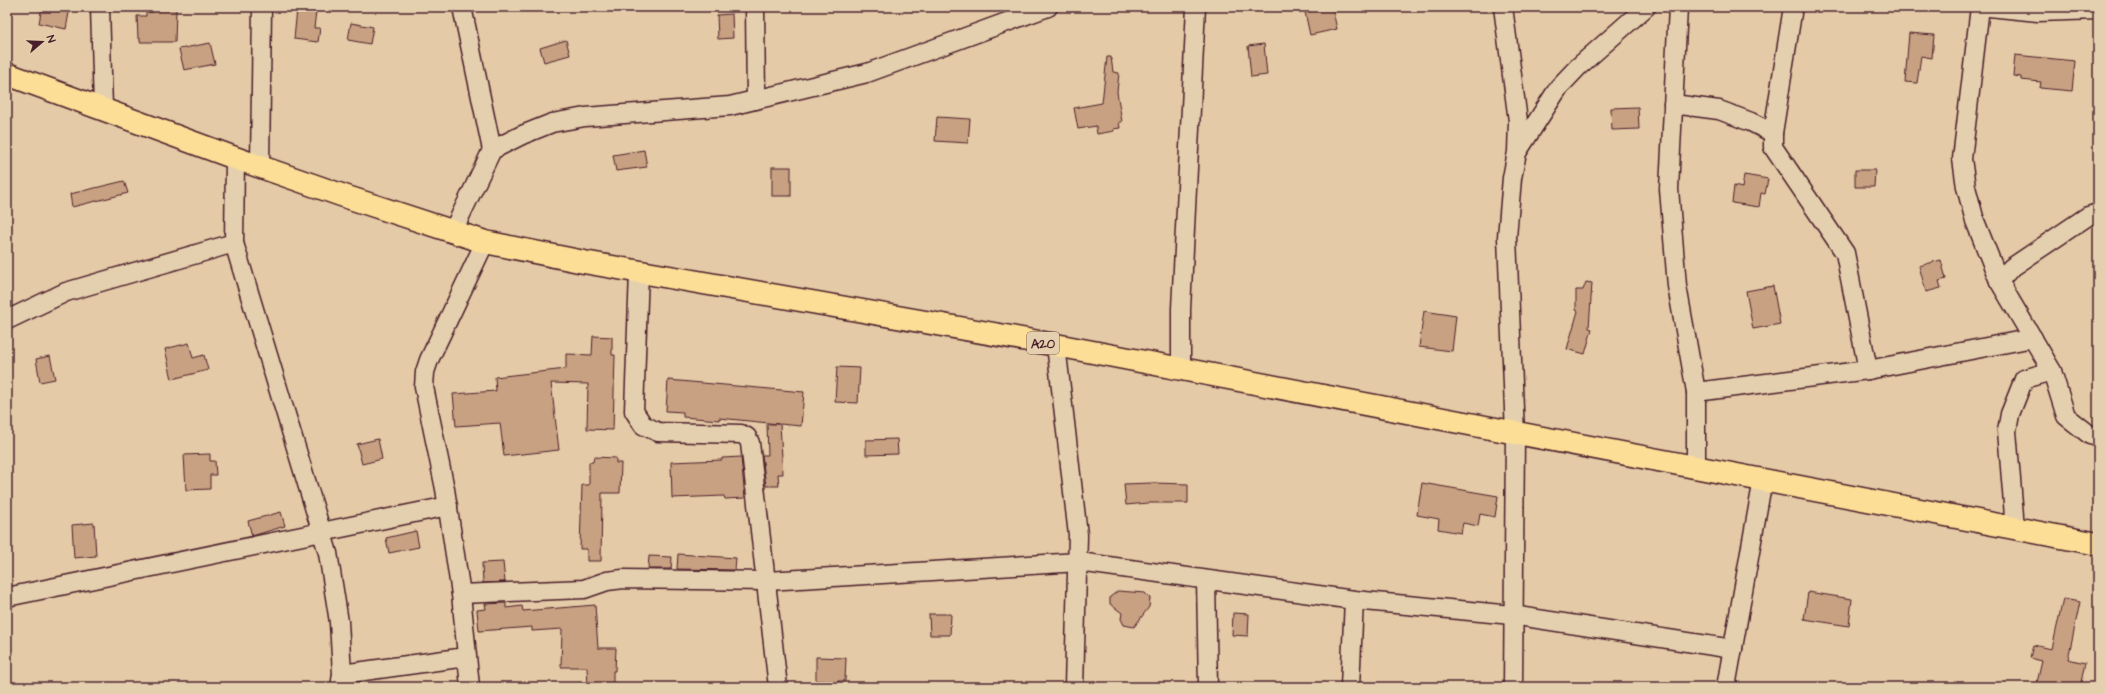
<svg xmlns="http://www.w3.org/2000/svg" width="2105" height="694" font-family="'Architects Daughter',sans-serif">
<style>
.building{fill:#c8a182;stroke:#4a1f2b}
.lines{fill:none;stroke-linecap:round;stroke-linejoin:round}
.street-casing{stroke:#4a1f2b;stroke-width:21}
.primary-casing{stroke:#4a1f2b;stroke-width:25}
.street{stroke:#e4d0ae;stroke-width:18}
.primary{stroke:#fcde96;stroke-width:22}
.labels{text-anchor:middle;stroke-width:3;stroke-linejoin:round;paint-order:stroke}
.shield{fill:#e4d0ae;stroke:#785452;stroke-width:1}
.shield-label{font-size:13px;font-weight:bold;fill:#4a1f2b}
</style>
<rect width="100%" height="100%" fill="#e4caa6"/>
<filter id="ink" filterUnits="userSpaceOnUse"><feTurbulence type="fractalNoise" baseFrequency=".025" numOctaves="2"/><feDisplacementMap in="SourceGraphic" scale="8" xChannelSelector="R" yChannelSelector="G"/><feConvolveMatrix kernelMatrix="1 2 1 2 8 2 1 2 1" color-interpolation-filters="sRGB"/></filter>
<g filter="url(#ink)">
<g class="building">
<polygon points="42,7 70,7 66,29 39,23"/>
<polygon points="153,7 176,9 175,42 140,42 140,38 138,38 137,16 146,16 146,12 153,12"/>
<polygon points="1332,7 1337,29 1310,35 1305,12"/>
<polygon points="297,9 316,11 314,28 320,28 318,42 294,39"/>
<polygon points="732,14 733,38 718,39 717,15"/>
<polygon points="351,23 373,27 370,44 348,40"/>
<polygon points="1909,33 1934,35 1932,58 1921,56 1917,83 1905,82"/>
<polygon points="566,40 570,55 544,62 540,48"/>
<polygon points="210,43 215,64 184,70 179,49"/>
<polygon points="1264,44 1267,75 1251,77 1248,46"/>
<polygon points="2015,55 2075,61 2072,91 2040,88 2041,82 2021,80 2021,77 2013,76"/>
<polygon points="1107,57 1111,57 1113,72 1119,73 1117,92 1122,122 1119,122 1120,128 1113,129 1114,131 1097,134 1096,126 1078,129 1074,108 1102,103"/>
<polygon points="1638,107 1639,129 1612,130 1611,108"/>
<polygon points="937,117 970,119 968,143 935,141"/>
<polygon points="644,150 647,167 616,171 613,155"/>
<rect x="772" y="167" width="19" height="29"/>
<polygon points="1855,170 1875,170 1874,187 1855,187"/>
<polygon points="1744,175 1768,179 1765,194 1761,193 1759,207 1732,203 1734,186 1742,188"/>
<polygon points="124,181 128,193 72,207 70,194"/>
<polygon points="1941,260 1946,279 1939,281 1941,288 1926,292 1919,266"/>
<polygon points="1586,282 1592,283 1589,328 1592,329 1585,354 1567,349 1578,311 1576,310 1576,290 1583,290"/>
<polygon points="1773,286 1780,324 1753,329 1746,291"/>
<polygon points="1424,311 1456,316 1452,351 1419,347"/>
<polygon points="593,336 612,337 612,355 615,355 613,430 587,429 588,384 551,383 559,450 504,456 500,423 456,426 453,394 496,391 495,377 566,369 566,354 592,355"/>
<polygon points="189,343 193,358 204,355 208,370 172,379 165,349"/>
<polygon points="50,356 55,379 40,382 36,359"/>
<polygon points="837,367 860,368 858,403 835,402"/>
<polygon points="668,380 804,392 801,426 780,424 783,474 778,474 779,486 766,486 762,455 768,455 767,424 779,424 719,418 719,420 683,417 683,412 666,411"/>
<polygon points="378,439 382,459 362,464 357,444"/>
<polygon points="897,439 898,454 866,455 866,440"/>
<polygon points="210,454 210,461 215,461 216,475 210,475 210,489 186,490 184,455"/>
<polygon points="594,457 616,458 616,463 621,463 620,493 602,493 601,561 587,561 587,549 580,549 582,485 589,485 589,462 593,462"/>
<polygon points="741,457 745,498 725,499 724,496 672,498 671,462 722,460 722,458"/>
<polygon points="1152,483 1188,484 1188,503 1148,503 1126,505 1124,484"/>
<polygon points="1422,483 1498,496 1495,517 1480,514 1478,526 1463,523 1461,533 1438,529 1439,519 1417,515"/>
<polygon points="281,512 285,526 252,536 248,521"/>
<polygon points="94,523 96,556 74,558 72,525"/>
<polygon points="416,531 419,547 389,553 386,538"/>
<polygon points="678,554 736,558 735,570 677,569"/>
<polygon points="649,556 672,557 671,569 648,569"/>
<polygon points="503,562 505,582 483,583 482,563"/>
<polygon points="1118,591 1145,593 1150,598 1149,607 1134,627 1124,625 1121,619 1122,613 1110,604 1110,597"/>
<polygon points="1808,592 1852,599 1849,626 1804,619"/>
<polygon points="2063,599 2080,602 2068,659 2085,663 2080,687 2036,687 2042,661 2030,658 2033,645 2052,649"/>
<polygon points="506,603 506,608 522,606 523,611 595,605 598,648 616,648 615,671 613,671 613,687 588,687 587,667 561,667 562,629 532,631 532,627 479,631 477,610 486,609 485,604"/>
<polygon points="1233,613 1249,614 1248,636 1232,635"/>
<polygon points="929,614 951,614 950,635 930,635"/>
<polygon points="816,657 846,658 845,681 838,681 838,686 823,686 824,681 816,681"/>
</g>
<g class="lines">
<g class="street-casing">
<g id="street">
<polyline points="100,7 103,108"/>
<polyline points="462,7 492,150"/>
<polyline points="755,7 756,100"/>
<polyline points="1503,7 1518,121 1517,152 1512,178 1507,237 1515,434 1513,687"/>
<polyline points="1678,7 1669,189 1677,286 1696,392 1696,466"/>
<polyline points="1793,7 1773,133 1773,147 1845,253 1868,370"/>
<polyline points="1980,7 1962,159 1966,187 1975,221 1999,281 2052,371 2024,379 2010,414 2007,431 2015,528"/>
<polyline points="1989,7 2038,12 2098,10"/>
<polyline points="1673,104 1719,110 1751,122 1773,133"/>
<polyline points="1518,151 1559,87 1578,67 1646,7"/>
<polyline points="235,158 234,243 328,553 339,622 342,674 340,687"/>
<polyline points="260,166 262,7"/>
<polyline points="453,231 492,150 522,135 552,123 585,117 730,106 867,73 1048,7"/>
<polyline points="639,272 634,411 643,425 658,432 741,434 747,437 750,443 778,687"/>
<polyline points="1999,281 2011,268 2088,216 2098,213"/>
<polyline points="7,320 66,292 234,243"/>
<polyline points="1056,345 1078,535 1074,687"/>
<polyline points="1181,369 1181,309 1196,7"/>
<polyline points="2052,371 2066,416 2090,435 2098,437"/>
<polyline points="1696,392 1868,370 2033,338"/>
<polyline points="1206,580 1208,687"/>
<polyline points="461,594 584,589 607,581 623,579 767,581 1079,562 1354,600 1512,615 1733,649"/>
<polyline points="7,597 448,506"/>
<polyline points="342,674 466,657"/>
<polyline points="470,687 461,594 445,489 424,387 425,372 429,360 485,242"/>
<polyline points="1350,687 1354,600"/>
<polyline points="1726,687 1763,479"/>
</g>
</g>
<g class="primary-casing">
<polyline id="primary" points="7,74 235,158 347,197 485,242 584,262 1056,345 2098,544"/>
</g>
<use href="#street" class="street"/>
<use href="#primary" class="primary"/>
</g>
</g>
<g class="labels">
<rect class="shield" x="1027" y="332" width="32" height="22" rx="3"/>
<g class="shield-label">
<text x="1043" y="348">A20</text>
</g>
</g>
<rect width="2105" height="694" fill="none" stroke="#e4d0ae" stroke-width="24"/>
<rect x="12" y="12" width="2081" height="670" fill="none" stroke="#4a1f2b" stroke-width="1.5" filter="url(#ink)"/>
<g transform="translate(42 42) rotate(71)" stroke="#e4d0ae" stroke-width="3" paint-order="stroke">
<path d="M0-3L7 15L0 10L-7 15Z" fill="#4a1f2b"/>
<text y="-6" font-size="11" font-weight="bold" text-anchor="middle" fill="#4a1f2b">N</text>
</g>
</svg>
